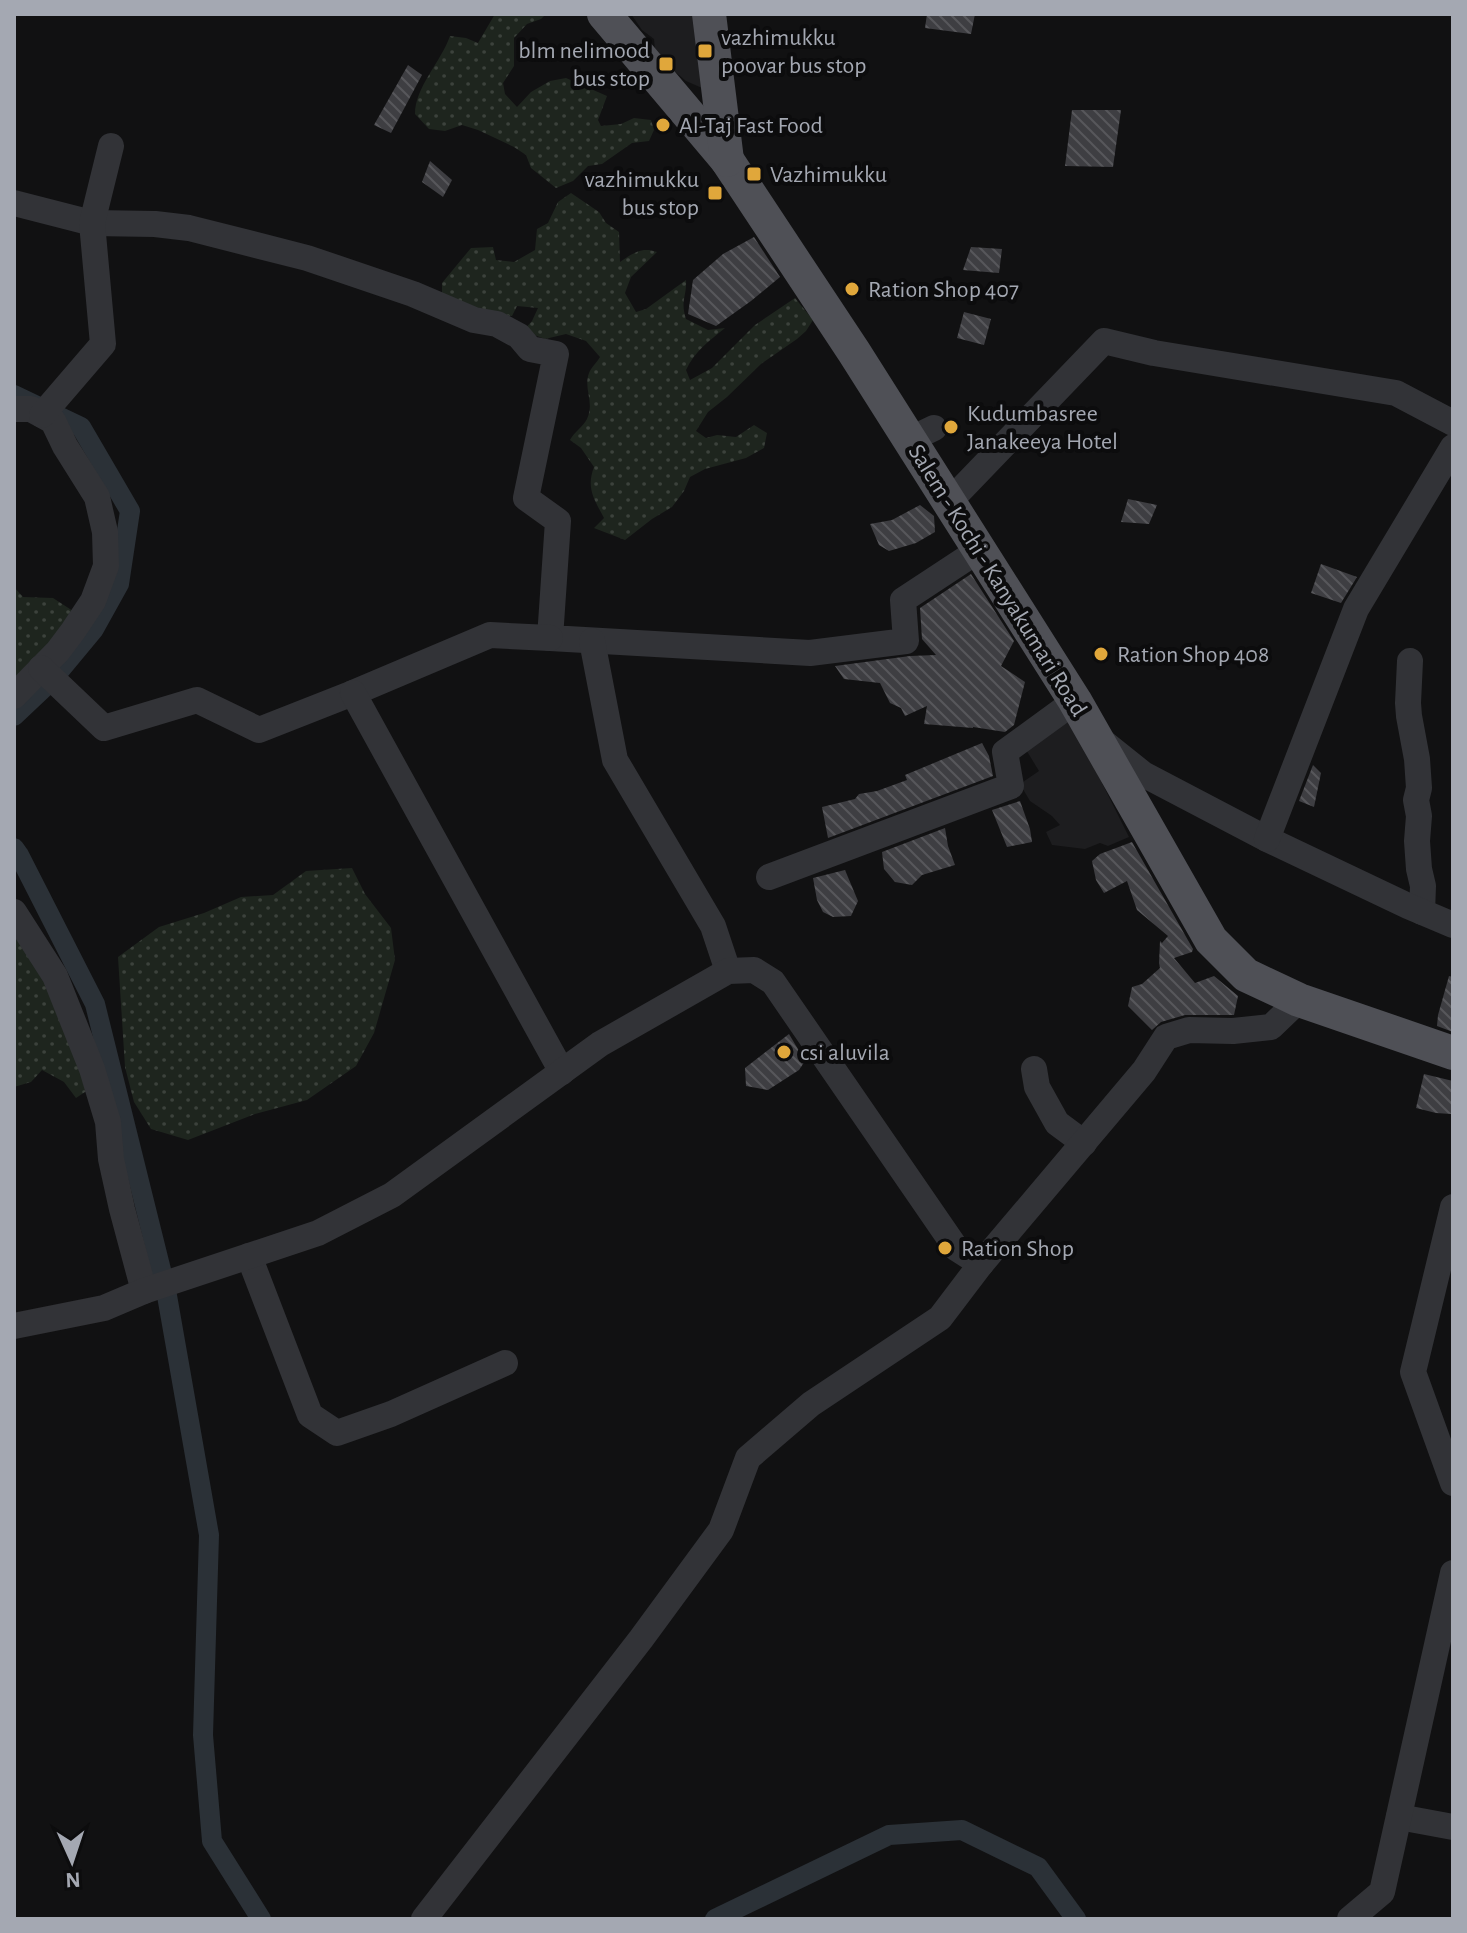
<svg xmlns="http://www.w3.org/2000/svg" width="1467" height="1933" font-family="'Alegreya Sans',sans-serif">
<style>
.built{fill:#1d1d1f}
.grass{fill:url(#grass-dots)}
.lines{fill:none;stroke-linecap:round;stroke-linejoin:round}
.canal{stroke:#2b3137;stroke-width:20}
.building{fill:url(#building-back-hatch)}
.minor{stroke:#323337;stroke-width:26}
.major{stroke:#4f5056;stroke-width:34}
.poi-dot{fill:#e0a73b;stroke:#0c0c0d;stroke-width:3}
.labels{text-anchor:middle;stroke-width:8;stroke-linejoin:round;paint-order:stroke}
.poi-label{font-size:24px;fill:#a4a8b2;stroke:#0c0c0d;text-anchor:start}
.street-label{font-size:24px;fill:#a4a8b2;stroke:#0c0c0d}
</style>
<defs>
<pattern id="grass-dots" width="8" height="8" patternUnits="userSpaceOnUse" patternTransform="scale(2)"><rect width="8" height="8" fill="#1e251e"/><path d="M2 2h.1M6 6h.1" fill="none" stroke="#3c423c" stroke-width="1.8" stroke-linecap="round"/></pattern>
<pattern id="building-back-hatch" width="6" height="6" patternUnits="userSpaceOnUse" patternTransform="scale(2)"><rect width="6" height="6" fill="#3e3e42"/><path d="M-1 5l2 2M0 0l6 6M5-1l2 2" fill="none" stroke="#57575b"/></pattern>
</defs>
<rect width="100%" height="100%" fill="#111112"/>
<g class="built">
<polygon points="631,14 695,14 702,88 686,81 666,64 655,51 654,39 642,30"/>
<polygon points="1067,722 1085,749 1129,837 1108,846 1100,843 1085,849 1052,845 1046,832 1060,825 1052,816 1030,801 1020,784 1039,771 1025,748"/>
</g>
<g class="grass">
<path d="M495,14h51l-5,5 -14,5 -13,14v28l-11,17 2,11 12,13 14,-15 19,-11 16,-3 41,18 -9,24 3,6 20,-2 13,-6 17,2 3,10 -5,11 -17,2 -30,21 -14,2 -15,15 -17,7 -25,-20 -5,-13 -12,-8 -36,-17 -16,-5 -17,6 -16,-2 -14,-15c0,-27 26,-52 35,-78l16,2 12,5z"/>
<path d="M571,193l28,19 7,11 13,9 1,30c12,-8 21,-16 37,-10l-26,25 -6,16 11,19 10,-3 40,-29c1,17 -6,20 0,39l22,11 17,-2c-16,13 -30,23 -39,42l4,10 22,-12 43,-43 40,-27 18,22 -7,11 -9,8 -36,25 -34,33 -19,15 -12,19 10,7 11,-3 19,2 18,-12 13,8 -3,15 -18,10 -41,11 -15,8 -6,14 -12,16 -20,12 -27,21 -31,-12 10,-10c-10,-19 -18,-30 -10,-51l-13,-19 -11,-8c4,-8 13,-13 17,-21 8,-17 -4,-30 2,-46 2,-5 8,-11 11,-16l-14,-16 -20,-7 -21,5 -22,-8 9,-10 6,-13 -21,-2 -5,10 -23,-2 -47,-18v-13l29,-35 22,-1 3,13 18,2 21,-12 2,-21 11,-6 10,-21z"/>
<polygon points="14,587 23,597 53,598 73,611 58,641 14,680"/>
<polygon points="352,868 365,894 391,928 395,960 374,1033 356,1066 307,1100 255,1114 188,1140 151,1129 134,1102 125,1067 118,957 159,927 204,913 241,897 273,895 306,871"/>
<polygon points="14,935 39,963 88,1090 76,1098 64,1082 42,1070 31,1082 14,1087"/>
</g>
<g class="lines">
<g class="canal">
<polyline points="14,395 81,427 130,511 119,584 94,629 50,682 14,716"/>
<polyline points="14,848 19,855 95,1004 166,1290 209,1535 203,1735 212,1841 261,1919"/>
<polyline points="715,1919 889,1835 962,1830 1038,1867 1076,1919"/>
</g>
</g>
<g class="building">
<polygon points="927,14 975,14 971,34 925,28"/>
<polygon points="408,65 422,75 391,133 374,125"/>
<polygon points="1072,110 1121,110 1113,167 1065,166"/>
<polygon points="430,161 452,180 443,197 422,182"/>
<polygon points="754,237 780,277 751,301 716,326 688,314 693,280 723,254"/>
<polygon points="971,247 1002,249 999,273 963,270"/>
<polygon points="964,312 991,319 984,345 957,338"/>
<polygon points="1128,499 1157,505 1149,524 1121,522"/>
<polygon points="920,505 934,516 935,532 916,543 889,551 879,545 870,524 892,520"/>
<polygon points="1321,564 1357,577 1341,603 1311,593"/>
<polygon points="971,574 1014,641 1001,666 1025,682 1014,725 1005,732 973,727 973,728 924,724 927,706 905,716 901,708 890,703 880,683 844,679 835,666 910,656 936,655 922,639 920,608"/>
<polygon points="982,743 989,756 993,776 828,838 822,807 855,799 859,794 877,791 907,780 905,775"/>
<polygon points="1313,765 1321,773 1314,807 1299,801"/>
<polygon points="1020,801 1030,829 1032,842 1007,847 992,810"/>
<polygon points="945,828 948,846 955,865 922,875 912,885 895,882 884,869 882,852"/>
<polygon points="1132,842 1193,949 1192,952 1174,958 1195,983 1214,976 1238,996 1234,1015 1185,1015 1161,1022 1152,1030 1128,1006 1132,987 1142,984 1160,968 1159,963 1160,941 1162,943 1168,936 1137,910 1127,881 1104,893 1096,880 1092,861 1100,854"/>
<polygon points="845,870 858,901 851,916 833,917 823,912 817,900 813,878"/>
<polygon points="1449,976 1453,977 1453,1032 1437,1026 1438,1015"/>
<polygon points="789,1034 805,1061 799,1070 768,1090 746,1086 745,1068"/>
<polygon points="1424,1074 1453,1081 1453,1106 1451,1114 1436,1113 1416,1108"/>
</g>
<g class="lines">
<g class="minor">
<polyline points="14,203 92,223 155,224 189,228 307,258 413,294 474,320 497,324 519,336 530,349 556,354 526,498 558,521 550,638 810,653 906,641 903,600 979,550"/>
<polyline points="14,409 31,409 53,421 65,446 97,497 105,532 106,566 93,601 73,631 58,651 14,696"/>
<polyline points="42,415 103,344 92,223 111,146"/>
<polyline points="909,440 934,428"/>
<polyline points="949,502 1104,341 1154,353 1396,393 1453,423"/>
<polyline points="592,641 615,760 713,926 728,971"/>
<polyline points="1410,661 1408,703 1409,716 1417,759 1419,788 1416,800 1419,816 1417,841 1419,869 1423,886 1422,912"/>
<polyline points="41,668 104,728 197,700 259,730 353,693 490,635 550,638"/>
<polyline points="353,693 562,1072"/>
<polyline points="1103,742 1143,774 1267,839 1408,906 1453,925"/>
<polyline points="1267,839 1356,609 1453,447"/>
<polyline points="769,877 1011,786 1005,752 1075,701"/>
<polyline points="14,912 55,976 92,1069 108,1122 111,1159 122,1209 144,1291"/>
<polyline points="1034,1069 1037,1087 1057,1123 1084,1143"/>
<polyline points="1453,1207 1413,1372 1453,1483"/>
<polyline points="249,1256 310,1415 337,1433 391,1414 505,1363"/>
<polyline points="14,1326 104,1308 144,1291 318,1233 392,1195 600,1044 728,971 754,970 773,982 956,1248 981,1264"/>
<polyline points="1399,1817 1453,1827"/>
<polyline points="424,1919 641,1639 721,1530 748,1458 811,1404 940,1318 981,1264 1144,1071 1166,1037 1189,1030 1233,1031 1271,1027 1299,1000"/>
<polyline points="1350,1919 1382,1892 1453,1573"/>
</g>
<g class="major">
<polyline points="604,14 727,160 854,352 1075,701 1211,940 1246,975 1299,1000 1453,1053"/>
<polyline points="709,14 727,160"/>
</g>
</g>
<g class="poi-dot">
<rect x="697" y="43" width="16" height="16" rx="4"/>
<rect x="658" y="56" width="16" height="16" rx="4"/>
<circle cx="663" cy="125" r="8"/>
<rect x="746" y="166" width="16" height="16" rx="4"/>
<rect x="707" y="185" width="16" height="16" rx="4"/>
<circle cx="852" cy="289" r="8"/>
<circle cx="951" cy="427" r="8"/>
<circle cx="1101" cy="654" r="8"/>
<circle cx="784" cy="1052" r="8"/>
<circle cx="945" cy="1248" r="8"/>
</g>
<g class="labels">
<g class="poi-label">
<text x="721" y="45">vazhimukku<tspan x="721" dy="28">poovar bus stop</tspan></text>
<text x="650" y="58" text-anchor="end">blm nelimood<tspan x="650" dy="28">bus stop</tspan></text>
<text x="679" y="133">Al-Taj Fast Food</text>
<text x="770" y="182">Vazhimukku</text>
<text x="699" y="187" text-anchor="end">vazhimukku<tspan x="699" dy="28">bus stop</tspan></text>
<text x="868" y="297">Ration Shop 407</text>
<text x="967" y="421">Kudumbasree<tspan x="967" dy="28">Janakeeya Hotel</tspan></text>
<text x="1117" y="662">Ration Shop 408</text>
<text x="800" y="1060">csi aluvila</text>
<text x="961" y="1256">Ration Shop</text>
</g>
<g class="street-label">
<text transform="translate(998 580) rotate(58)" y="8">Salem - Kochi - Kanyakumari Road</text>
</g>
</g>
<rect width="1467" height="1933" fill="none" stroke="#a4a8b2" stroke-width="32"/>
<g transform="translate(72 1861) rotate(177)" stroke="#0c0c0d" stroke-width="6" paint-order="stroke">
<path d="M0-6L14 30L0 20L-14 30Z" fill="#a4a8b2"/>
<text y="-12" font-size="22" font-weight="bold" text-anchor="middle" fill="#a4a8b2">N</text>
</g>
</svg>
